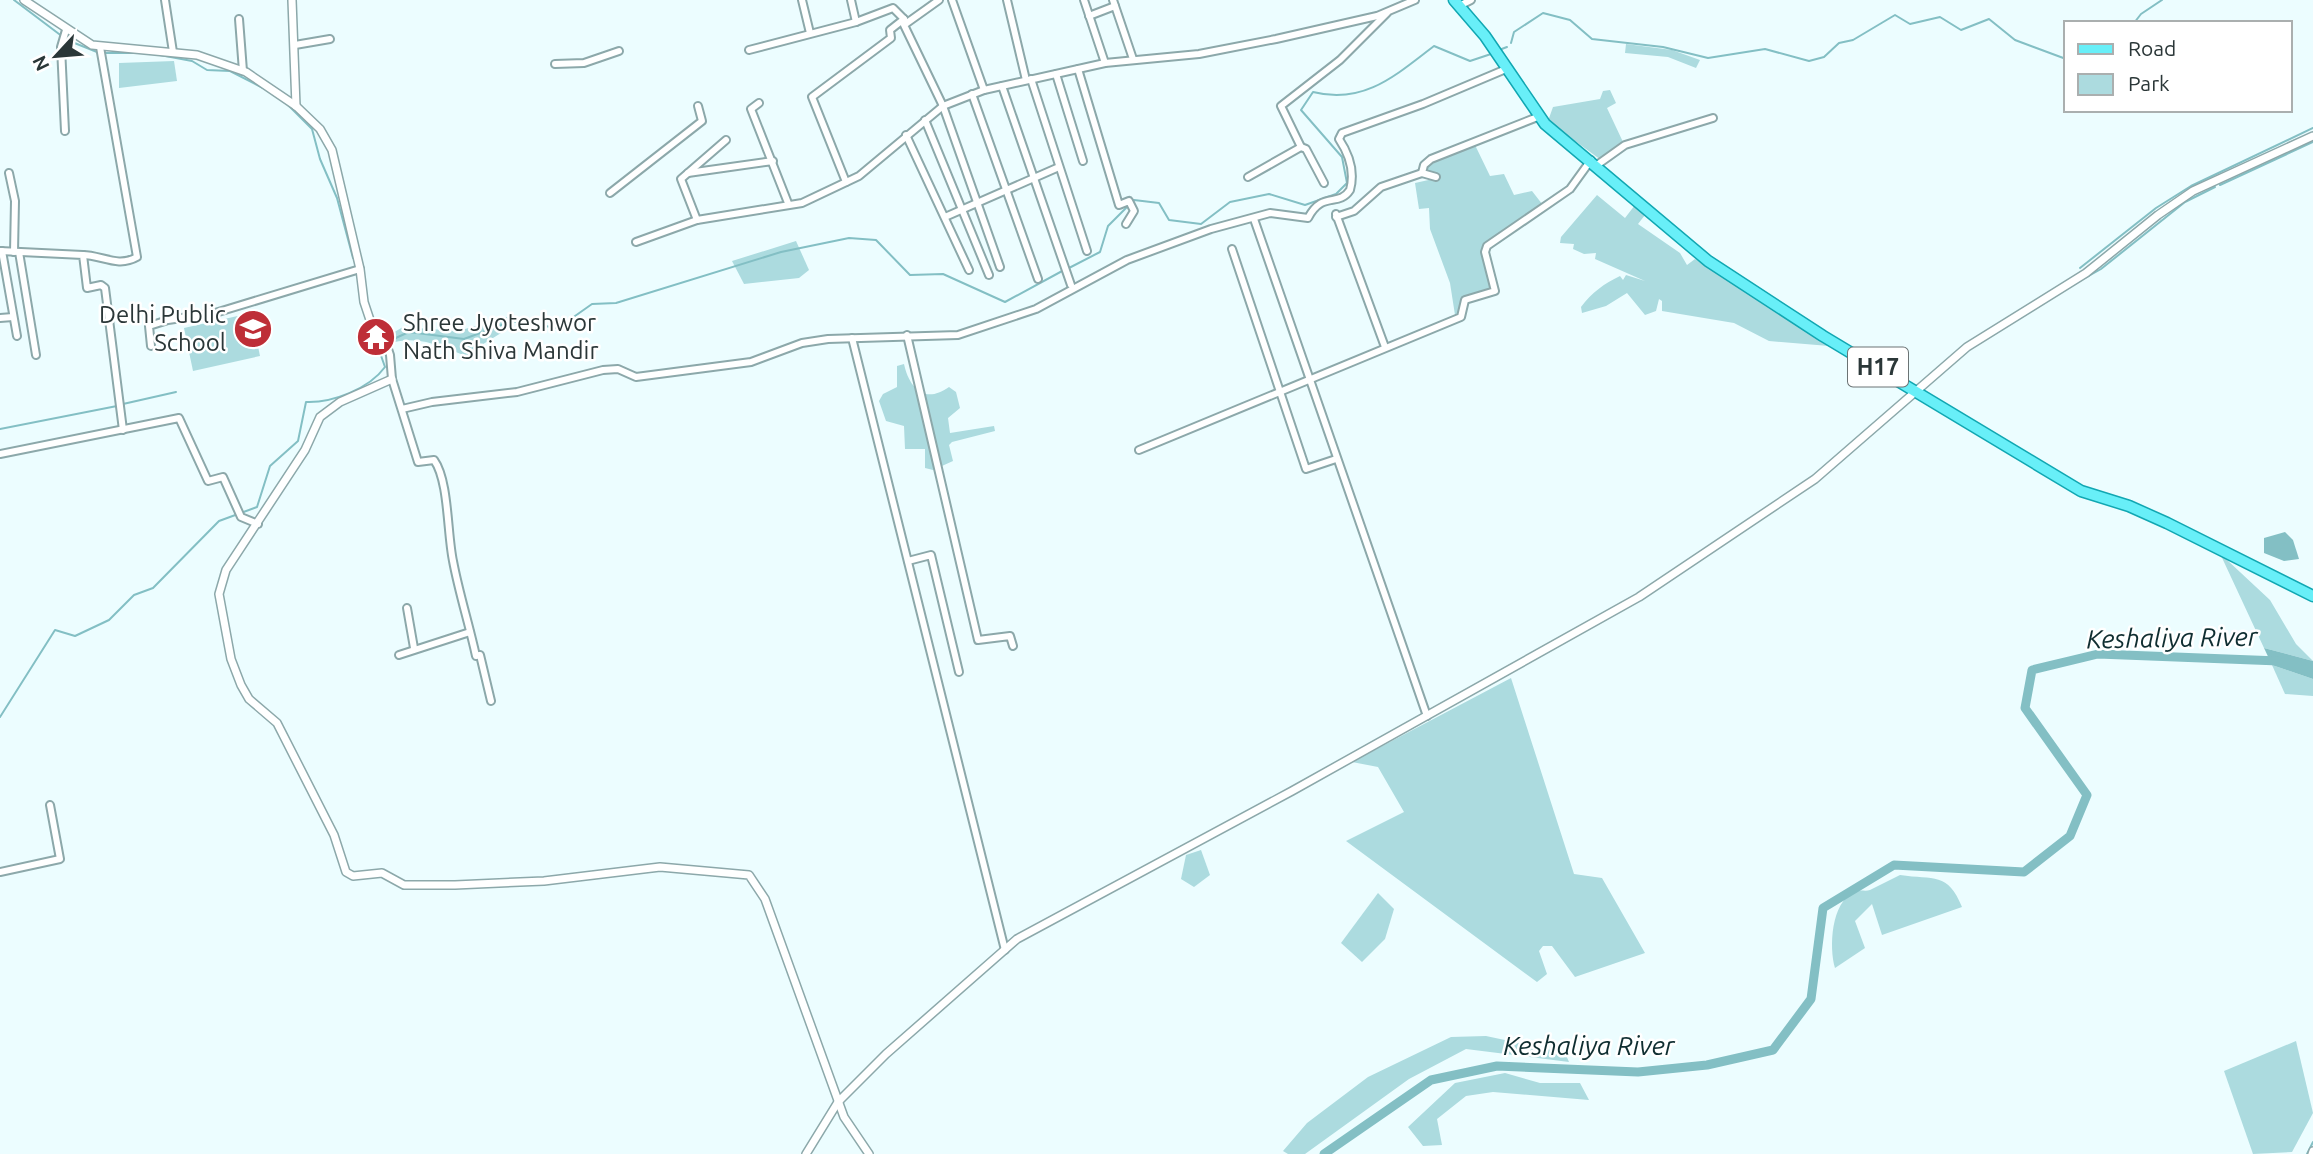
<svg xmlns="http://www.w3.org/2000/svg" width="2313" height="1154" font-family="Ubuntu,sans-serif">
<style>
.green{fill:#acdbdf}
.water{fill:#83bfc4}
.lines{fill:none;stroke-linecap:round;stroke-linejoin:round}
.stream{stroke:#83bfc4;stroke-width:2}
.river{stroke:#83bfc4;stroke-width:9}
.minor-casing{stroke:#8ca8aa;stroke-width:10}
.tertiary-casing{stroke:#8ca8aa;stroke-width:10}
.primary-casing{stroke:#11a7b2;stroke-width:13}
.minor{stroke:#fff;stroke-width:6}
.tertiary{stroke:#fff;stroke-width:7}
.primary{stroke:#68eff8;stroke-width:10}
.labels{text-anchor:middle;stroke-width:5;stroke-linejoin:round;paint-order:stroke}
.shield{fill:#fff;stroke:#6b7374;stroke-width:2}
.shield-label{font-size:23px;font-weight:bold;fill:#2b3738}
.poi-label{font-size:24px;fill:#2b3738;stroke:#fff;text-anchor:end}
.water-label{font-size:26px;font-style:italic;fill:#0f2e31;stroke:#fff}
</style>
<rect width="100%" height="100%" fill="#ecfdff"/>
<g class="green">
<polygon points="1626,44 1672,50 1700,60 1696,68 1668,57 1625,53"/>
<polygon points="174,61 177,81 119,88 119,63"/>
<polygon points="1610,90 1616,103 1607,108 1623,142 1601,160 1548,121 1553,107 1600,99 1603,91"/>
<polygon points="1475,145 1490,176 1504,174 1514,195 1532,191 1546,209 1498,244 1484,244 1482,252 1492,290 1464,297 1460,312 1455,315 1450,283 1430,229 1429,208 1419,209 1415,183 1433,179 1426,172 1430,162"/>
<path d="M1597,195l28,23 10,-13 10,10 -7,9 42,29 7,12 8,-6 134,87 -60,-5 -35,-18 -72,-12v-10l-3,-2 -3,12 -11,4 -18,-22 -21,13 -24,7 -1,-6c11,-15 23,-23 39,-31l3,4 3,-5 19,6 -50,-22 1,-6 -12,1 -11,-5 1,-5 -14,-1 1,-6z"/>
<polygon points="796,241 809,270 799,278 744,284 732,261"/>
<polygon points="251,313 260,356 193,371 184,328"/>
<path d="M507,317l4,10 -31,19 -8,12c-24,-8 -49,-23 -77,-16l-4,-8 12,-7 55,4z"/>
<path d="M904,364c5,23 20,41 45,23l7,5 4,16 -12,10 2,15 44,-7 1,5 -43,11 -3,3 4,16 -20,9 -8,-2v-19h-20l-1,-23 -18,-5 -7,-20 4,-7 14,-7v-21z"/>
<polygon points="2217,547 2225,551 2226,559 2270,600 2296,644 2313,661 2264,648"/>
<polygon points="2272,665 2313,679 2313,696 2285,694"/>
<polygon points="1511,678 1574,874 1602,878 1645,953 1575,977 1552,946 1543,946 1539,951 1547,974 1537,982 1346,841 1404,812 1378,767 1352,762"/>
<polygon points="1201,850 1210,875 1194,887 1181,879 1186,855"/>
<path d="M1900,875c34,5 48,-3 62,32l-80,28 -10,-31 -17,17 10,27 -30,20c-6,-21 -4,-65 19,-76 6,-3 11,0 16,-2 10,-5 20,-10 30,-15z"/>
<polygon points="1378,893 1394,909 1385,939 1362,962 1341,943"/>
<polygon points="1486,1036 1565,1053 1569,1062 1466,1049 1409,1079 1305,1154 1288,1154 1283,1151 1307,1123 1368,1077 1451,1037"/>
<polygon points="2296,1041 2313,1113 2292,1152 2253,1154 2224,1071"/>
<polygon points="1505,1073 1540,1083 1580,1083 1589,1100 1493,1092 1466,1096 1437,1119 1442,1145 1423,1146 1408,1127 1455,1083"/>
</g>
<g class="water">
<polygon points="2285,532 2293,540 2299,559 2284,561 2264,553 2264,538"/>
<polygon points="2264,648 2313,661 2313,679 2272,665"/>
</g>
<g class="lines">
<g class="stream">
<polyline points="14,0 63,37"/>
<polyline points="2134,23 2141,14 2162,0"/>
<polyline points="67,40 97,52"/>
<polyline points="1511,43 1514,32 1543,13 1570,20 1592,39 1663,47 1708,58 1765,49 1809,61 1824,57 1839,43 1853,40 1895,15 1910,24 1940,17 1961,30 1989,19 2015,40 2066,59"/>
<polyline points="1499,50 1507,47"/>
<polyline points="105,53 137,53"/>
<polyline points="160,55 192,61 207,70 230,71 263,88"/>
<polyline points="288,105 312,129 320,159 337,198 353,258"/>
<polyline points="2220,185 2313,142"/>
<path d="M1069,268l31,-16 8,-26 26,-26 25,3 10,17 32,4 29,-22 39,-8 36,11 31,-11 11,-11 -5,-26 -41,-47 12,-18c51,13 83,-17 121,-46l36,15 21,-7"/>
<polyline points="2080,268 2156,208 2191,186 2313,128"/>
<polyline points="2085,278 2101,269 2185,202 2215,187"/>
<polyline points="389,341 409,332 464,339 512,321 558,328 592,304 616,303 781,252 849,238 876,240 910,275 943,274 1005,302 1064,270"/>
<polyline points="123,404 176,392"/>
<polyline points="0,429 117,406"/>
<path d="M0,717l55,-87 20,6 34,-16 25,-25 19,-7 66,-67 38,-14 13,-41 28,-25 8,-39c26,1 63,-13 79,-35l-6,-17 6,-5"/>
<polyline points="2307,1154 2313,1142"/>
</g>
<polyline class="river" points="1324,1154 1431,1080 1497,1066 1638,1072 1707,1065 1773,1050 1811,999 1823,908 1894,865 2024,872 2070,836 2087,795 2025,708 2032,670 2098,654 2279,661"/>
<g class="minor-casing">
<g id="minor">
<polyline points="165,0 173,52"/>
<polyline points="802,0 810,33"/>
<polyline points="851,0 856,22"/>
<polyline points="939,0 904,25 943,106 1000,267"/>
<polyline points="952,0 984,90"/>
<polyline points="1007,0 1026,80"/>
<polyline points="1084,0 1105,63"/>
<polyline points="1113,0 1133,59"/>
<polyline points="1459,6 1471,0"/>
<polyline points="1089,16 1115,6"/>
<polyline points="239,19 243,71"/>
<polyline points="295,45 330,39"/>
<polyline points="749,50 856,22 893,8 904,19"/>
<polyline points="555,64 584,63 619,51"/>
<polyline points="1078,69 1119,205 1129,201 1134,211 1126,224"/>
<polyline points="1056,74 1083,161"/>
<polyline points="1031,79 1087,251"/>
<polyline points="1002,86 1071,285"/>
<polyline points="972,94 1038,279"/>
<polyline points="759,103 751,109 788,203"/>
<polyline points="925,120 989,275"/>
<polyline points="65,131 61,47 66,30"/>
<polyline points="906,135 969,270"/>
<polyline points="1301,147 1306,149 1324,183"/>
<polyline points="1597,165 1625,145 1713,118"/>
<polyline points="9,173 15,201 14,252"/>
<polyline points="688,173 773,161"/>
<polyline points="1248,177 1301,147 1281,106 1340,60 1387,13"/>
<polyline points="1436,177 1422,173 1424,165 1431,159 1540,116"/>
<polyline points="846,182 812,97 891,38 890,30 904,19 906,23"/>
<polyline points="610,193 702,121 698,106"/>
<polyline points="1336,214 1385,347"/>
<polyline points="945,217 1059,167"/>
<polyline points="1336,217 1354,211 1381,187 1422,173"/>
<polyline points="1254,219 1427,716"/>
<polyline points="697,220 681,179 726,140"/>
<polyline points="636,242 697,220 802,203 859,176 943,106 984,90 1105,63 1199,54 1276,39 1377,16 1415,0"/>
<polyline points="1232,249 1306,469 1336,459"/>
<polyline points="0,251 83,255 87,288 101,285 105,288 123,430"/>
<polyline points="2,251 17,336"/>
<polyline points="19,252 36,355"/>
<path d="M83,255c18,0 35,13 54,2l-37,-210"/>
<polyline points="0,318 13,317"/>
<polyline points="907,335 978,640 1010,636 1013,646"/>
<polyline points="852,338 1005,950"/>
<path d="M385,340l5,15 2,24 26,83 16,-2c15,21 13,73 19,101 6,32 16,63 23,95l4,-1 11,46"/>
<polyline points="151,346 149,326 168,320 215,313 360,269"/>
<path d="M402,409l30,-7 85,-10 86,-22 15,-1 18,8 115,-15 51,-19 26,-4 130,-4 78,-26 91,-49 84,-31 59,-16 38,5c15,-28 30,-10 42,-28 5,-18 -1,-36 -11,-51l3,-6 81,-29 83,-35"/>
<polyline points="1139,450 1461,317 1465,300 1495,291 1485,252 1487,246 1570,189 1591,160"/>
<polyline points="0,454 179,418 208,481 223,477 241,517 258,524"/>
<polyline points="908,561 931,555 959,672"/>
<polyline points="407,608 414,648"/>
<polyline points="399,655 470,632"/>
<polyline points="0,872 60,859 50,805"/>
</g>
</g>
<g class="tertiary-casing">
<g id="tertiary">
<polyline points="24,0 92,45 197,55 246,72 296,106 320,129 332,150 360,269 364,302 370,320 385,340"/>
<polyline points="292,0 296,106"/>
<polyline points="392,379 340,402 320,417 305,450 226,570 219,594 231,659 241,685 249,699 277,723 334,835 346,872 353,876 382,873 404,885 455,885 544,881 660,867 749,875 765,899 844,1117 869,1154"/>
<polyline points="806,1154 838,1102 886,1054 1017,939 1292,791 1639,597 1815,479 1967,347 2086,273 2158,215 2193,191 2313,136"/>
<polyline points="2312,1154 2313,1151"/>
</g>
</g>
<g class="primary-casing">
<polyline id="primary" points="1454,0 1485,36 1545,124 1708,261 1823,336 2081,491 2129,506 2167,523 2313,596"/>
</g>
<use href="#minor" class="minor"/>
<use href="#tertiary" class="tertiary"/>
<use href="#primary" class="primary"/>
</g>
<defs>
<g id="school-disc" transform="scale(2.0125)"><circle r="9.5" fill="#be2e37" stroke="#fff"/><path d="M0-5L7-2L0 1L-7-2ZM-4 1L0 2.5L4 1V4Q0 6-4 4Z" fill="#fff"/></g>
<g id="temple-disc" transform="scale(2.0125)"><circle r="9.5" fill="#be2e37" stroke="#fff"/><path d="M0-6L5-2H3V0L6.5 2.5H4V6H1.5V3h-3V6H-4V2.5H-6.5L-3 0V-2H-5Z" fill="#fff"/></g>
</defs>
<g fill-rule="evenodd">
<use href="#school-disc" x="253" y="329"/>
<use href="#temple-disc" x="376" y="337"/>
</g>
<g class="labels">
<rect class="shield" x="1848" y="347.5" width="60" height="39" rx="5"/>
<g class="shield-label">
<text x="1878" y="375">H17</text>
</g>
<g class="poi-label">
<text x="226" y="323">Delhi Public<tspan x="226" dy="28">School</tspan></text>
<text x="403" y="331" text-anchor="start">Shree Jyoteshwor<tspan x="403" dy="28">Nath Shiva Mandir</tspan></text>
</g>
<g class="water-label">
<text transform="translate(2172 638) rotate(-1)" y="9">Keshaliya River</text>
<text x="1589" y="1055">Keshaliya River</text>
</g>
</g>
<rect x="2064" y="21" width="228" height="91" fill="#ffffff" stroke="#aaafaf" stroke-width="2"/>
<rect x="2078" y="44" width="35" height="10" fill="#68eff8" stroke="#aaafaf" stroke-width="2"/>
<text x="2128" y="56" font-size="21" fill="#2b3738">Road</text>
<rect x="2078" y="74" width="35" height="21" fill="#acdbdf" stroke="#aaafaf" stroke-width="2"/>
<text x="2128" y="91" font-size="21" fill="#2b3738">Park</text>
<g transform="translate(56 56) rotate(244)" stroke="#ffffff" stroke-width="5" paint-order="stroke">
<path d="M0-5L12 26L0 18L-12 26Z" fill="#2b3738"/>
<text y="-10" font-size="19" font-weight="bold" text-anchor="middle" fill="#2b3738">N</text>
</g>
</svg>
